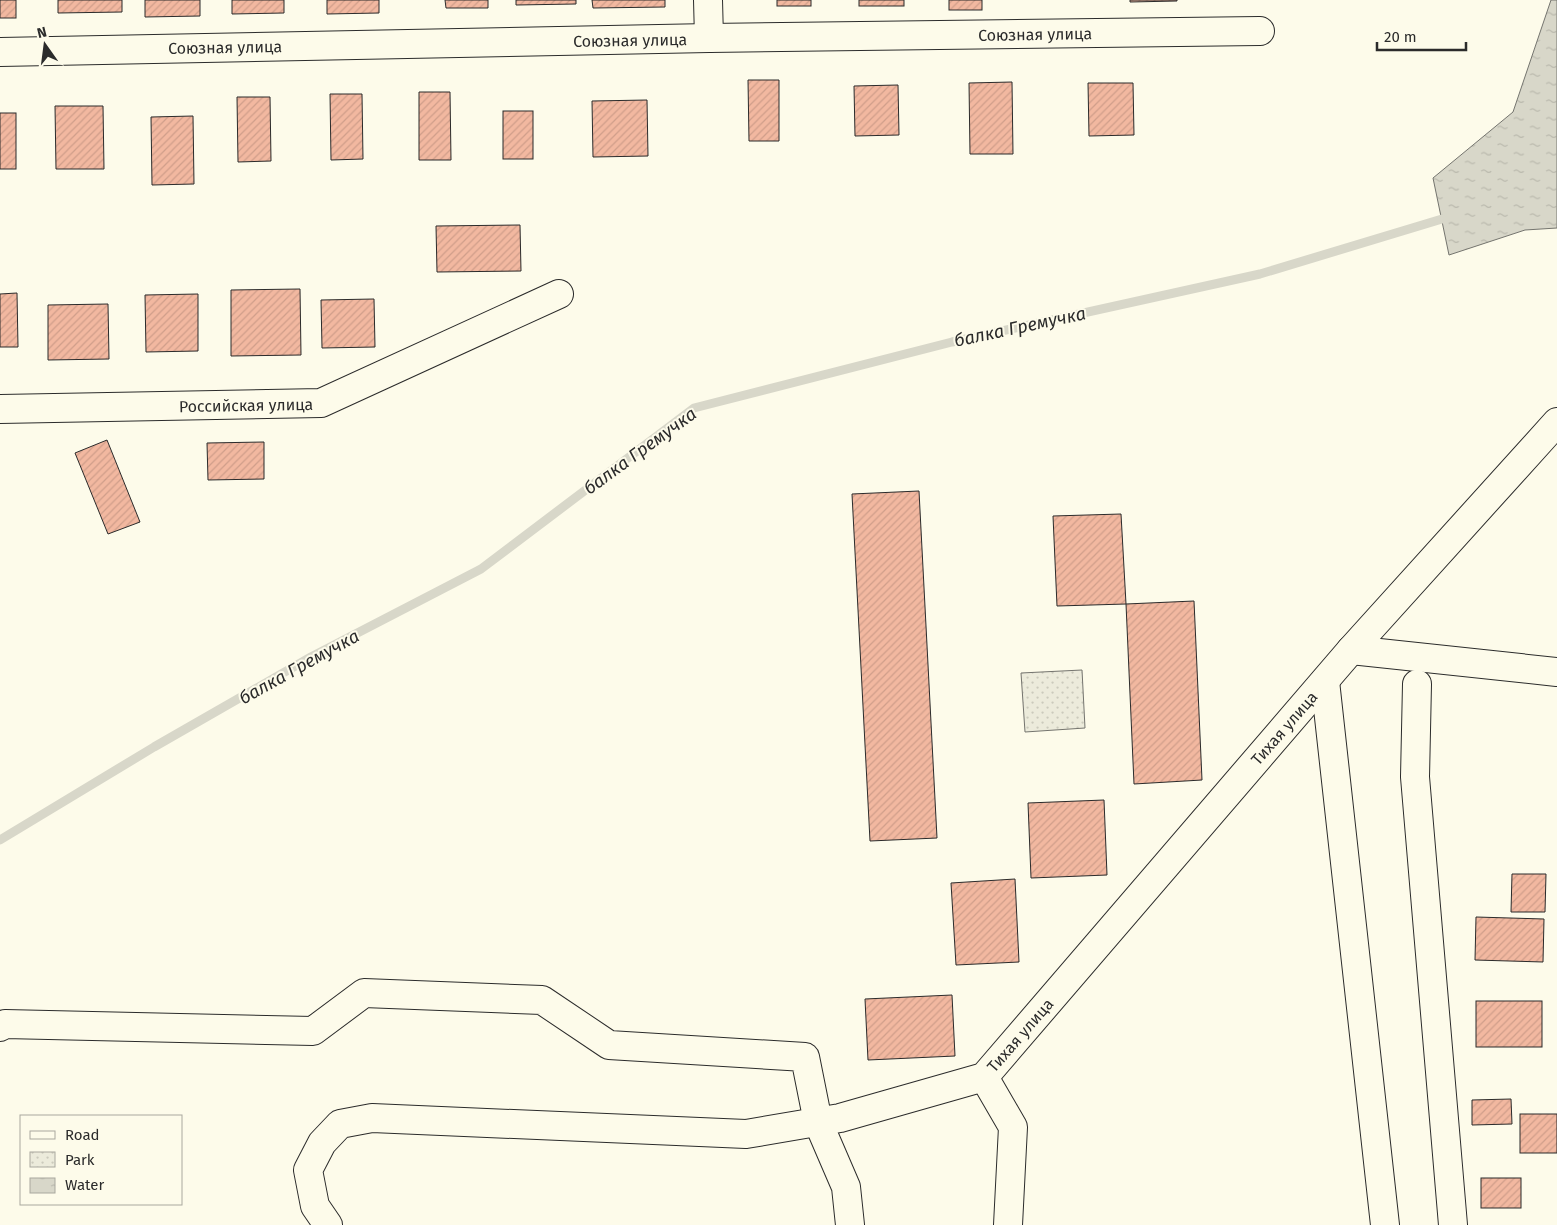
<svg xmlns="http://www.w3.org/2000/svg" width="1557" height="1225" font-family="'Fira Sans',sans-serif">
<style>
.park{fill:url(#park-dots);stroke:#74746e}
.water{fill:url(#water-ripples);stroke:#74746e}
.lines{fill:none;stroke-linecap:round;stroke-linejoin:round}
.stream{stroke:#d8d7c9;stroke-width:9}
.building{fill:url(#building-hatch);stroke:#2b2b2b}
.minor-casing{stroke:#2b2b2b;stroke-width:30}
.minor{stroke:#fdfbea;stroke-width:28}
.labels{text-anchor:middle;stroke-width:4;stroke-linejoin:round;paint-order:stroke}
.street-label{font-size:16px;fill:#2b2b2b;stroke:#fdfbea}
.water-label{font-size:18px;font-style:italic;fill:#2b2b2b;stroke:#fdfbea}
</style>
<defs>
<pattern id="park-dots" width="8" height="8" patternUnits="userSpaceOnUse" patternTransform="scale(1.25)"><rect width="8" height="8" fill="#ecebdb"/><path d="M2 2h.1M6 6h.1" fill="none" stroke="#cbcabc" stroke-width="1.8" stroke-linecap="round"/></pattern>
<pattern id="water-ripples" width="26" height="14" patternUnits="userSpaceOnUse" patternTransform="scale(1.25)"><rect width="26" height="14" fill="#d8d7c9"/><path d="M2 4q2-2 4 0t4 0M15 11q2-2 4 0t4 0" fill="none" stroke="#bab9ad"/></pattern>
<pattern id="building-hatch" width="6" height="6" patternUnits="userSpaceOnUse" patternTransform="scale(1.25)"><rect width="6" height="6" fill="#f2b8a0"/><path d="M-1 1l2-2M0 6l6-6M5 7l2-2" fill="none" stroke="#d09e8a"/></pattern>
</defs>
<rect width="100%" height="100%" fill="#fdfbea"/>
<polygon class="park" points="1082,670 1085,728 1025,732 1021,673"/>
<polygon class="water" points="1551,0 1557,0 1557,228 1525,230 1449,255 1433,178 1513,112"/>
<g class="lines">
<polyline class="stream" points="0,840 154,747 311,657 481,569 694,408 952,342 1260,274 1442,219"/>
</g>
<g class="building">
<rect x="0" y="0" width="16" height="18"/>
<polygon points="58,0 122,0 122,12 58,13"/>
<polygon points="145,0 200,0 200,16 145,17"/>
<polygon points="232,0 284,0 284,13 232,14"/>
<polygon points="327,0 379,0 379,13 327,14"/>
<polygon points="445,0 488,0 488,8 446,8"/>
<polygon points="516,0 576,0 576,4 516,5"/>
<polygon points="592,0 665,0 665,7 593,8"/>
<rect x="777" y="0" width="34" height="6"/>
<rect x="859" y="0" width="45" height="6"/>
<rect x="949" y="0" width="33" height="10"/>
<polygon points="1130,0 1177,0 1177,1 1130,2"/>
<polygon points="748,80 779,80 779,141 749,141"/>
<polygon points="1012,82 1013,154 970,154 969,83"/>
<polygon points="1088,83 1133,83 1134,135 1089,136"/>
<polygon points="898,85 899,135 855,136 854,86"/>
<polygon points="419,92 450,92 451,160 419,160"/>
<polygon points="330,94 362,94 363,159 331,160"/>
<polygon points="237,97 270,97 271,161 238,162"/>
<polygon points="647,100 648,156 593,157 592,101"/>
<polygon points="55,106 103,106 104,169 56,169"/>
<rect x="503" y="111" width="30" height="48"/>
<rect x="0" y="113" width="16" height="56"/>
<polygon points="193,116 194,184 152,185 151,117"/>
<polygon points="520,225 521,271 437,272 436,226"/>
<polygon points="300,289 301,355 231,356 231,290"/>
<polygon points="17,293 18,347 0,347 0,294"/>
<polygon points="198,294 198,351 146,352 145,295"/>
<polygon points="374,299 375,347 322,348 321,300"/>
<polygon points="108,304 109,359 48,360 48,305"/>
<polygon points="107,440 140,522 108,534 75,453"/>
<polygon points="264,442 264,479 208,480 207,443"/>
<polygon points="919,491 937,838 870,841 852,494"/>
<polygon points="1121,514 1126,604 1057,606 1053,516"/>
<polygon points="1194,601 1202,780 1134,784 1126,604"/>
<polygon points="1104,800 1107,875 1031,878 1028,803"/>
<polygon points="1512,874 1546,874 1545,912 1511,912"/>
<polygon points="1015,879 1019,962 956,965 951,883"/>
<polygon points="1476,917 1544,919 1543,962 1475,960"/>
<polygon points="952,995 955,1056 868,1060 865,999"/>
<rect x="1476" y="1001" width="66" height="46"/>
<polygon points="1511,1099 1512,1124 1472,1125 1472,1100"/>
<rect x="1520" y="1114" width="37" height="39"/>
<rect x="1481" y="1178" width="40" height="30"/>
</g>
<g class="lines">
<g class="minor-casing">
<g id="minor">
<polyline points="708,0 709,38"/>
<polyline points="0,52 709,38 1260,31"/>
<polyline points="0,409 321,403 559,294"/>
<polyline points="1351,650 1557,672"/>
<polyline points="1325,681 1385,1225"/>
<polyline points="1417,684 1415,777 1453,1225"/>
<polyline points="0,1027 5,1024 313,1031 364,993 542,1000 609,1045 805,1057 818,1122 846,1187 850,1225"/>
<polyline points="984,1077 1013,1127 1008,1225"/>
<polyline points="328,1225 315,1206 308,1170 322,1143 340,1124 372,1118 746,1134 840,1118 984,1077 1351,650 1557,422"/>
</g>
</g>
<use href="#minor" class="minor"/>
</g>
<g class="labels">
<g class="street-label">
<text transform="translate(1035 34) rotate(-1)" y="6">Союзная улица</text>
<text transform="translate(630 40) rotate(-1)" y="6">Союзная улица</text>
<text transform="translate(225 47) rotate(-1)" y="6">Союзная улица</text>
<text transform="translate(246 405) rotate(-1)" y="6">Российская улица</text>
<text transform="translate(1284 728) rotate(-49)" y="6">Тихая улица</text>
<text transform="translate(1020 1035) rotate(-49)" y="6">Тихая улица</text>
</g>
<g class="water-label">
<text transform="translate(1020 327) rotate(-12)" y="6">балка Гремучка</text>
<text transform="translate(640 451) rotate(-36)" y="6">балка Гремучка</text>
<text transform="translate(299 667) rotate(-29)" y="6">балка Гремучка</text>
</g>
</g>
<rect x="20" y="1115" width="162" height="90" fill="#fdfbea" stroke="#a9a89e"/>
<rect x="30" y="1131" width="25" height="8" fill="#fdfbea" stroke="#a9a89e"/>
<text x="65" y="1140" font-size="15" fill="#2b2b2b">Road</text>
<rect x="30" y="1152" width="25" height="15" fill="url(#park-dots)" stroke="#a9a89e"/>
<text x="65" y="1165" font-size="15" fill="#2b2b2b">Park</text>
<rect x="30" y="1178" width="25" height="15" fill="url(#water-ripples)" stroke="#a9a89e"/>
<text x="65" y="1190" font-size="15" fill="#2b2b2b">Water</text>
<g transform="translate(45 45) rotate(346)" stroke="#fdfbea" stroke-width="4" paint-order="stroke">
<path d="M0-4L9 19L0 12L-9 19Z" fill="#2b2b2b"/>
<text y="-8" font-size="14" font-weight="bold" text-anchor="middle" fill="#2b2b2b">N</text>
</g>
<path d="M1377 42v8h89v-8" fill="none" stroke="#2b2b2b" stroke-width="2.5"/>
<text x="1384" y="42" font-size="15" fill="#2b2b2b" stroke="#fdfbea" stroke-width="4" paint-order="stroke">20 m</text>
</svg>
